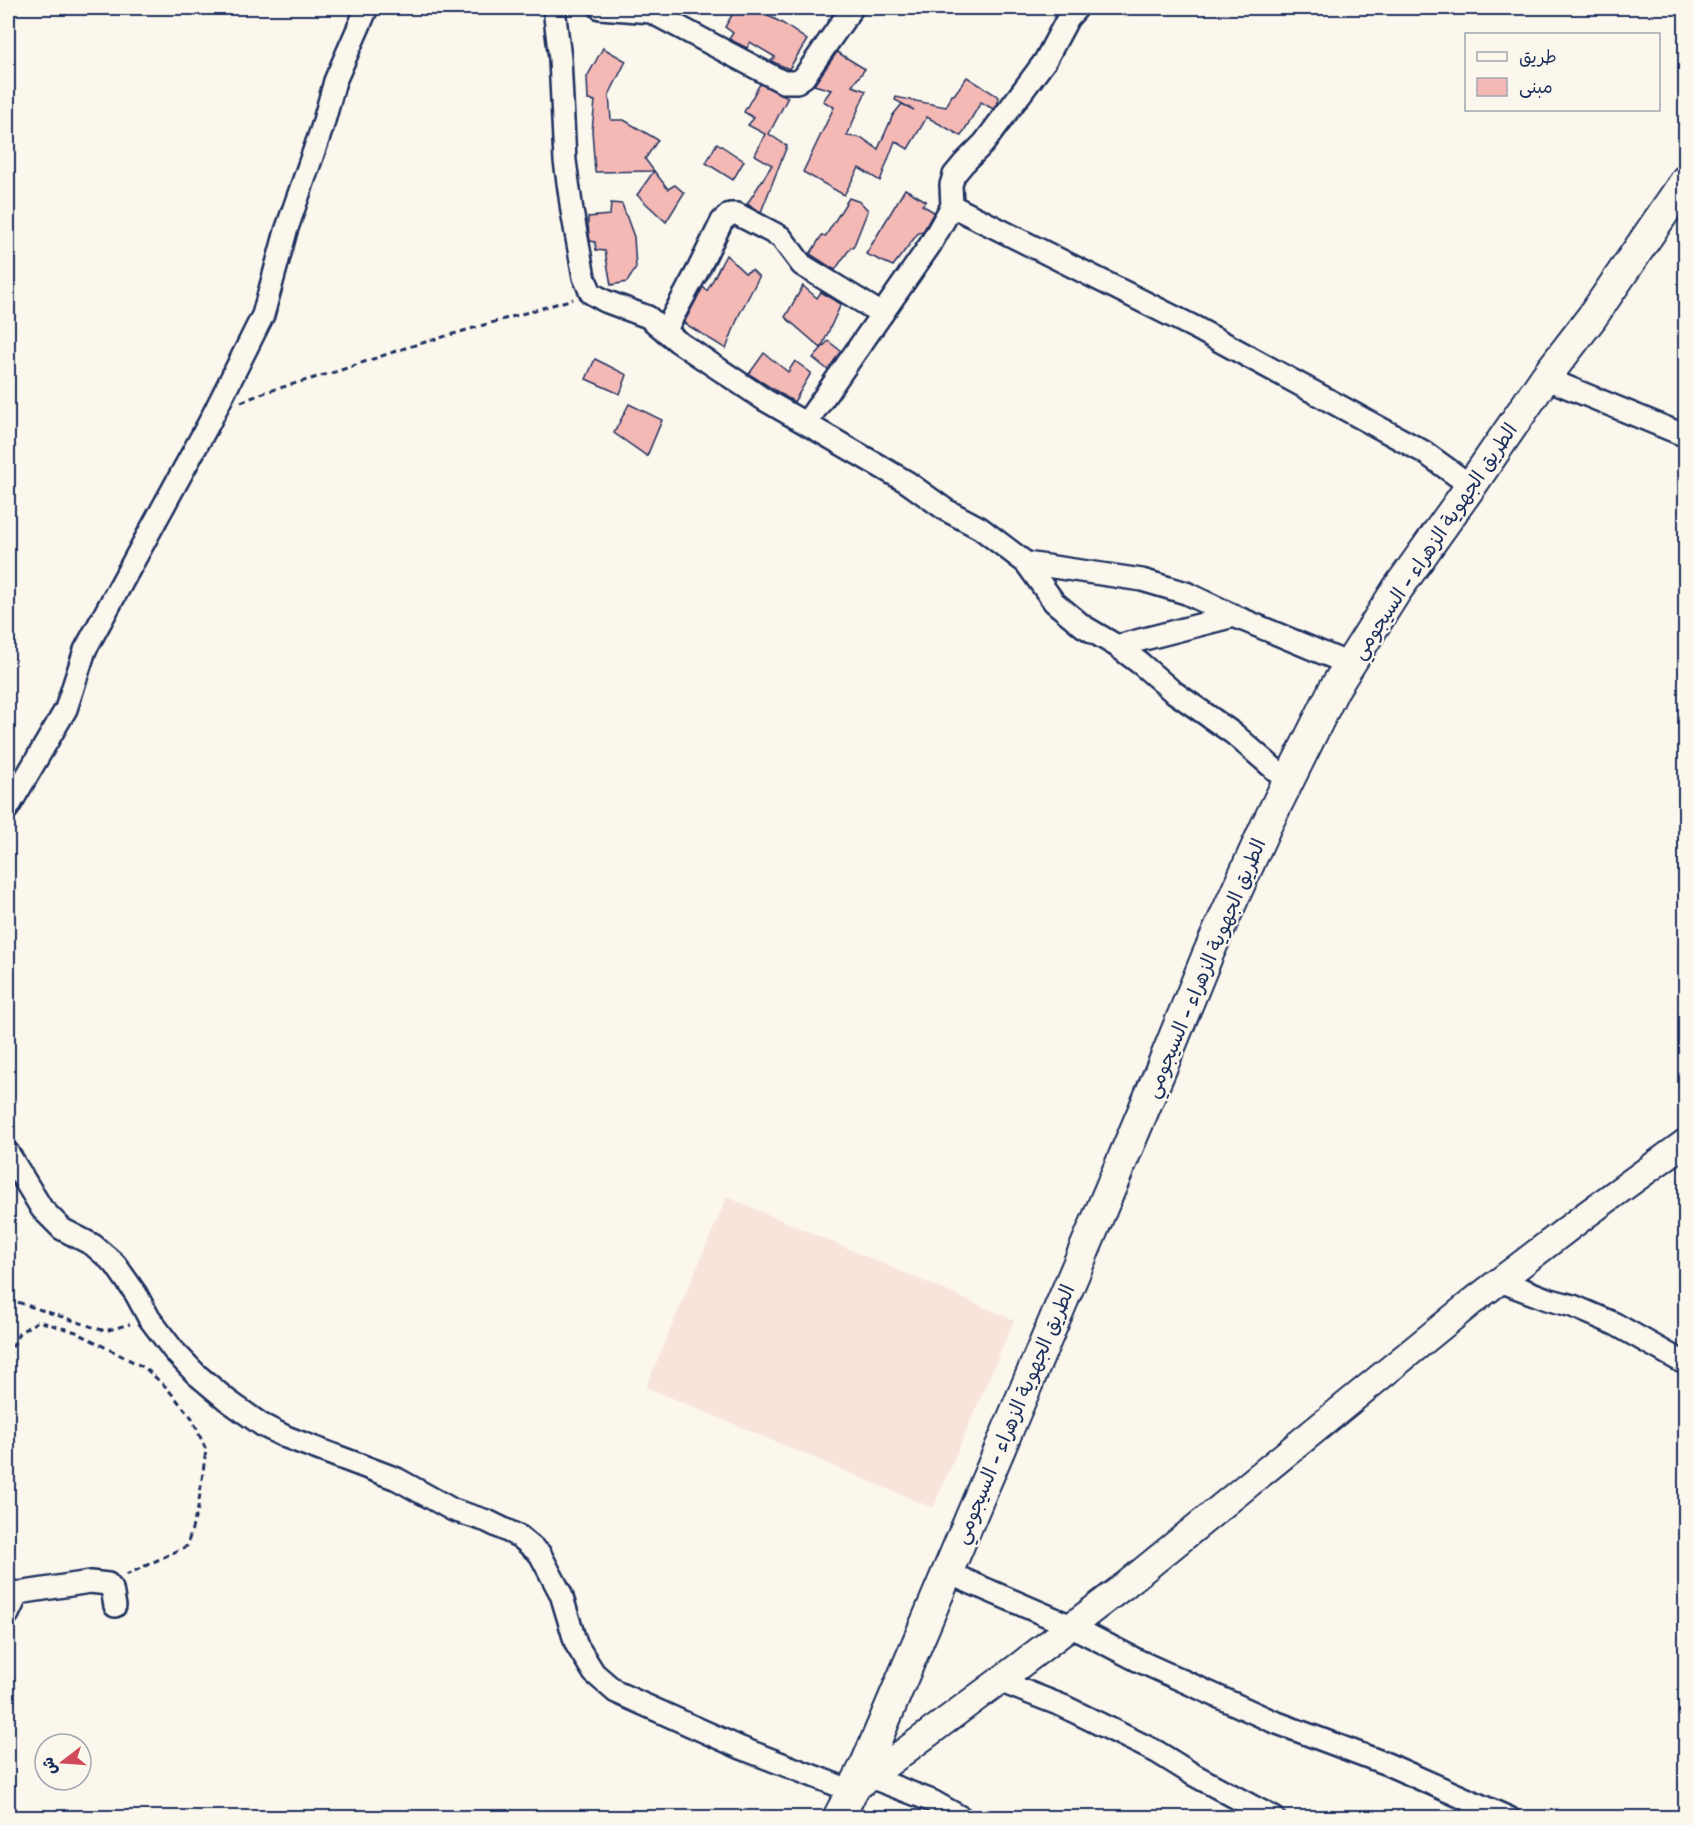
<svg xmlns="http://www.w3.org/2000/svg" width="1693" height="1825" font-family="Sriracha,'Playpen Sans Arabic',sans-serif">
<style>
.built{fill:#f9e4dc}
.building{fill:#f4b8b5;stroke:#1b2f5e;stroke-width:1.5}
.lines{fill:none;stroke-linecap:round;stroke-linejoin:round}
.minor-casing{stroke:#1b2f5e;stroke-width:26}
.tertiary-casing{stroke:#1b2f5e;stroke-width:30}
.secondary-casing{stroke:#1b2f5e;stroke-width:34}
.path{stroke:#1b2f5e;stroke-width:3;stroke-dasharray:6 4.5;stroke-linecap:butt}
.minor{stroke:#fbf7ec;stroke-width:21}
.tertiary{stroke:#fbf7ec;stroke-width:26}
.secondary{stroke:#fbf7ec;stroke-width:30}
.labels{text-anchor:middle;stroke-width:4.5;stroke-linejoin:round;paint-order:stroke}
.street-label{font-size:20px;fill:#1b2f5e;stroke:#fbf7ec}
</style>
<rect width="100%" height="100%" fill="#fbf7ec"/>
<filter id="ink" filterUnits="userSpaceOnUse"><feTurbulence type="fractalNoise" baseFrequency=".0167" numOctaves="2"/><feDisplacementMap in="SourceGraphic" scale="12" xChannelSelector="R" yChannelSelector="G"/><feConvolveMatrix kernelMatrix="1 2 1 2 8 2 1 2 1" color-interpolation-filters="sRGB"/></filter>
<g filter="url(#ink)">
<polygon class="built" points="727,1197 1014,1320 933,1508 646,1387"/>
<g class="building">
<polygon points="736,8 754,8 782,23 807,40 789,69 771,61 775,57 750,42 747,48 729,39 733,33 725,27"/>
<polygon points="603,48 626,61 609,95 611,120 624,120 658,140 645,159 654,171 595,172 592,130 595,101 588,100 587,77"/>
<polygon points="837,52 865,69 852,86 866,91 847,136 862,138 878,149 893,115 902,104 914,110 895,100 896,97 946,107 952,95 954,95 967,77 999,97 997,104 993,109 981,102 961,136 927,117 908,149 895,141 880,181 859,168 844,195 803,172 834,107 823,101 831,90 814,85"/>
<polygon points="760,84 788,97 769,134 787,146 761,212 747,204 772,165 755,155 765,134 748,125 754,118 744,112"/>
<polygon points="717,143 744,161 733,180 706,163"/>
<polygon points="654,171 668,189 675,185 684,193 666,222 637,195"/>
<polygon points="905,189 926,201 922,205 934,212 922,233 919,232 893,266 866,254"/>
<polygon points="849,198 860,202 868,210 853,248 851,247 835,270 810,254 822,235 825,237"/>
<polygon points="611,203 622,204 634,237 636,268 627,282 611,285 605,251 596,250 595,242 590,241 588,225 588,217 610,215"/>
<polygon points="726,255 745,273 752,270 759,277 739,315 726,349 684,323 703,287 707,291"/>
<polygon points="803,286 817,298 821,292 841,304 821,348 785,317"/>
<polygon points="828,341 841,351 828,370 813,358"/>
<polygon points="764,353 788,372 795,361 811,373 794,402 749,374"/>
<polygon points="595,359 627,375 620,394 586,379"/>
<polygon points="629,404 662,420 647,456 614,433"/>
</g>
<g class="lines">
<g class="minor-casing">
<g id="minor">
<polyline points="554,8 560,59 565,161 572,211 584,277 591,293 605,301 648,317 677,341 765,400 907,482 946,510 980,528 1026,563 1054,602 1083,626 1117,646 1141,664 1171,690 1234,734 1288,781"/>
<polyline points="600,8 651,12 783,82 797,82 804,77 852,8"/>
<polyline points="952,206 1196,328 1424,452 1471,486"/>
<polyline points="665,331 698,270 722,221 730,214 737,214 781,237 802,265 882,314"/>
<polyline points="1545,378 1686,436"/>
<polyline points="806,423 930,245 952,206 951,185 954,175 964,163 984,143 1045,61 1068,18 1077,8"/>
<polyline points="1026,563 1142,580 1186,593 1234,616 1349,664"/>
<polyline points="1117,646 1234,616"/>
<polyline points="8,808 66,709 85,650 209,423 263,315 286,231 322,128 335,81 367,8"/>
<polyline points="8,1153 42,1209 62,1229 93,1245 115,1264 136,1294 149,1318 174,1351 196,1374 227,1400 262,1425 286,1437 397,1479 453,1510 487,1521 520,1537 540,1554 561,1594 576,1644 594,1673 616,1692 741,1748 852,1791"/>
<polyline points="1500,1281 1547,1299 1573,1306 1615,1324 1686,1364"/>
<polyline points="946,1572 1071,1626 1137,1660 1272,1721 1387,1764 1509,1818"/>
<polyline points="8,1591 18,1593 90,1582 108,1584 112,1589 115,1606"/>
<polyline points="8,1614 18,1593"/>
<polyline points="999,1681 1063,1706 1157,1752 1194,1775 1274,1818"/>
<polyline points="870,1777 932,1801 962,1818"/>
</g>
</g>
<g class="tertiary-casing">
<polyline id="tertiary" points="854,1789 999,1681 1124,1586 1472,1302 1587,1214 1686,1142"/>
</g>
<g class="secondary-casing">
<polyline id="secondary" points="838,1818 866,1764 1161,1069 1208,954 1266,826 1334,689 1396,591 1471,486 1545,378 1592,317 1686,180"/>
</g>
<g class="path">
<polyline points="241,402 266,392 338,371 405,348 573,299"/>
<polyline points="8,1299 105,1331 130,1324"/>
<polyline points="8,1357 19,1333 38,1321 76,1332 145,1368 166,1387 192,1418 206,1450 198,1508 187,1546 126,1575"/>
</g>
<use href="#minor" class="minor"/>
<use href="#tertiary" class="tertiary"/>
<use href="#secondary" class="secondary"/>
</g>
</g>
<g class="labels">
<g class="street-label">
<text transform="translate(1434 541) rotate(-56)" y="7">الطريق الجهوية الزهراء - السيجومي</text>
<text transform="translate(1205 968) rotate(-67)" y="7">الطريق الجهوية الزهراء - السيجومي</text>
<text transform="translate(1014 1414) rotate(-67)" y="7">الطريق الجهوية الزهراء - السيجومي</text>
</g>
</g>
<rect width="1693" height="1825" fill="none" stroke="#fbf7ec" stroke-width="30"/>
<rect x="15" y="15" width="1663" height="1795" fill="none" stroke="#1b2f5e" stroke-width="2" filter="url(#ink)"/>
<rect x="1465" y="33" width="195" height="78" fill="#fbf7ec" stroke="#a1a7b3" stroke-width="1.5"/>
<rect x="1477" y="52" width="30" height="9" fill="#fbf7ec" stroke="#a1a7b3" stroke-width="1.5"/>
<text x="1519" y="63" font-size="18" fill="#1b2f5e">طريق</text>
<rect x="1477" y="78" width="30" height="18" fill="#f4b8b5" stroke="#a1a7b3" stroke-width="1.5"/>
<text x="1519" y="93" font-size="18" fill="#1b2f5e">مبنى</text>
<g transform="translate(63 1762) rotate(253)"><circle r="28" fill="#fbf7ec" stroke="#a1a7b3" stroke-width="1.5"/>
<path d="M0-4.5L10 22L0 15L-10 22Z" fill="#d1495b"/>
<text y="-9" font-size="16" font-weight="bold" text-anchor="middle" fill="#1b2f5e">ش</text>
</g>
</svg>
